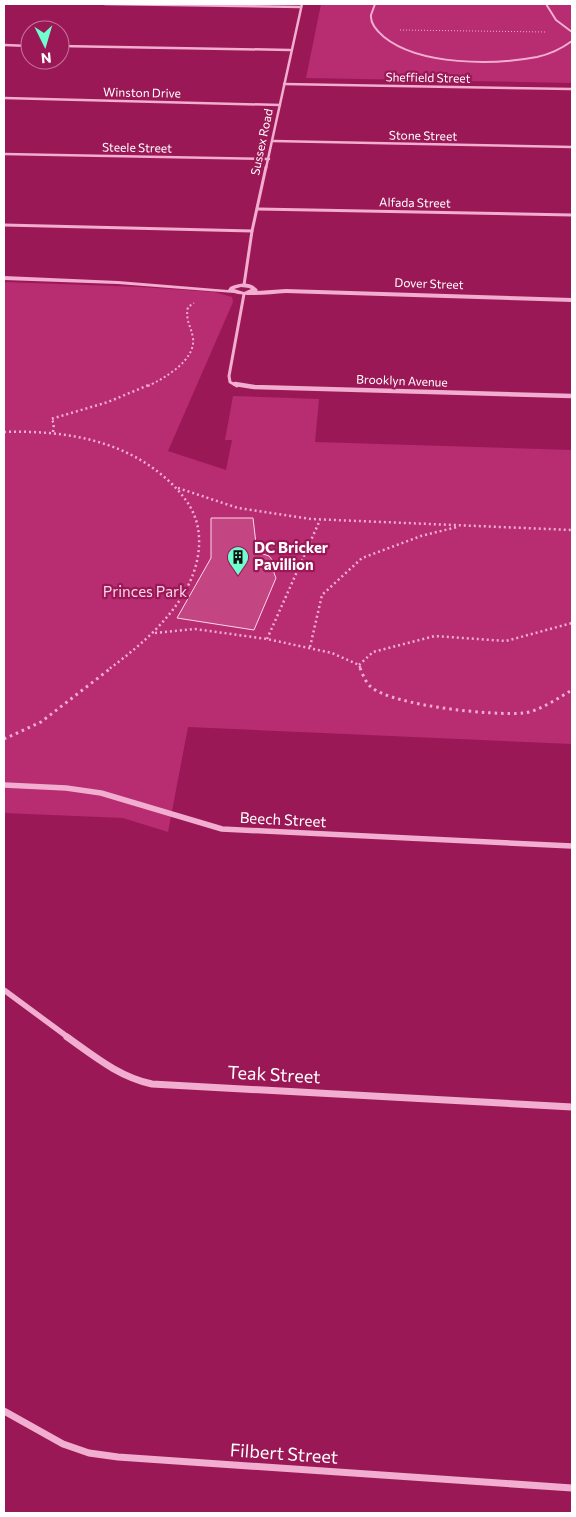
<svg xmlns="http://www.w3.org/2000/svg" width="576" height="1517" font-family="Commissioner,sans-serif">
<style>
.green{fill:#b82c71}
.building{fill:#c34582;stroke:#fcd6e9}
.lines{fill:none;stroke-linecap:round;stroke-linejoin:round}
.path-far3{stroke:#f2aed0;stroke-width:1;stroke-dasharray:1 2;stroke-linecap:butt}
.path-far2{stroke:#f2aed0;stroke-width:2;stroke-dasharray:2 2.5;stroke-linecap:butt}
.path-far1{stroke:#f2aed0;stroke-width:2.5;stroke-dasharray:2 3;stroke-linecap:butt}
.path{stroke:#f2aed0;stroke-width:3;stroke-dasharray:2.5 4;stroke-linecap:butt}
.service{stroke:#f2aed0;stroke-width:2}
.minor-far4{stroke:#f2aed0;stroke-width:2.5}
.minor-far3{stroke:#f2aed0;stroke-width:3}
.minor-far2{stroke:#f2aed0;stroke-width:4.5}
.minor-far1{stroke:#f2aed0;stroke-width:5.5}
.minor{stroke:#f2aed0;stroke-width:7}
.tertiary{fill:#f2aed0;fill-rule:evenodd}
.labels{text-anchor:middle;stroke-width:4.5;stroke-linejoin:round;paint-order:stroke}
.far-street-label{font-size:12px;fill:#fff;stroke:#9b1857}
.poi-label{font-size:15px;font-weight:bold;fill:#fff;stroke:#9b1857;text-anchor:start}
.park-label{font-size:15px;fill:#fcd6e9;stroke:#9b1857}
.street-label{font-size:15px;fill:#fff;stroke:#9b1857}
.near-street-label{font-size:18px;fill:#fff;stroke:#9b1857}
</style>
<rect width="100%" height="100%" fill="#9b1857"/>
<g class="green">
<polygon points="321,4 572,4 572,83 306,78"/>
<polygon points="4,282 141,287 214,292 232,297 233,302 168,451 226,470 232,440 225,440 233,396 319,399 315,442 572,450 572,744 188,727 168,832 123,818 4,813"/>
</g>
<polygon class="building" points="211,518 253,518 257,552 269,556 276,565 274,573 276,578 254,630 177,618 211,558"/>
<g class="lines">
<polyline class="path-far3" points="400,30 547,32"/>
<path class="path-far2" d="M148,386c17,-8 48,-26 45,-48 -2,-12 -8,-18 -5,-31l6,-4"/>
<g class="path-far1">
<path d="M4,432c61,-2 123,8 168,52 15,15 26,31 27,53 3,56 -49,102 -90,132"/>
<polyline points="53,432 54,423 51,419 108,402 151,384"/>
<polyline points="178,488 238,508 311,519 572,530"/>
<polyline points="155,633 195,629 267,639 332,653 359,665 361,669"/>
<polyline points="267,639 320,520"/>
<polyline points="310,647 322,595 362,558 421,536 457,527"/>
<polyline points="359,665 373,652 435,636 506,641 572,623"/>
</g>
<g class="path">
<path d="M360,668c3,7 6,15 11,19 23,19 123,29 153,26 16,-2 34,-15 48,-23"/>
<polyline points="4,739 41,722 111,668"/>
</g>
<g class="service">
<path d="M375,4c-1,3 -3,8 -4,11 -1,9 7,17 13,22 36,29 110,28 153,20 14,-3 24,-8 35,-16"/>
<polyline points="546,4 556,20 572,32"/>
</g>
<g class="minor-far4">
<polyline points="105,4 301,7"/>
<polyline points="4,45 30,46"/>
<polyline points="60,46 290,50"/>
<polyline points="284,84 572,89"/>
<polyline points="4,98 280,105"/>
<polyline points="273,141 572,147"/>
<polyline points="4,154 269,159"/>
<polyline points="266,168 302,4"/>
</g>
<g class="minor-far3">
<polyline points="258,209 572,215"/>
<polyline points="4,225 252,231"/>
<polyline points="244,285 252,231 266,167"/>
<polyline points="237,386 230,382 229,376 244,294"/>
</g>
<polyline class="minor-far2" points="235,384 254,387 572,396"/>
<g class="minor-far1">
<polyline points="4,785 66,788 101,793 222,829 572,846"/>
<polyline points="4,990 69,1038"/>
</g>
<g class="minor">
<path d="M67,1037c27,19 52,40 85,47l420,23"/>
<polyline points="4,1411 63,1444 89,1453 118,1457 572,1488"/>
</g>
<path class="tertiary" d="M4,276l114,5 110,9 2,-3c10,-4 20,-6 28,3l-1,1 29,-2 286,9v4l-286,-9c-16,1 -38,4 -52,0l-116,-9 -114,-4zM241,287l8,1 2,1 -7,3 -10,-3z"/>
</g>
<defs>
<g id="building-pin" transform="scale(1.125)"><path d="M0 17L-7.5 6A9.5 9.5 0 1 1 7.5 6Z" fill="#6fffcf" stroke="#9b1857"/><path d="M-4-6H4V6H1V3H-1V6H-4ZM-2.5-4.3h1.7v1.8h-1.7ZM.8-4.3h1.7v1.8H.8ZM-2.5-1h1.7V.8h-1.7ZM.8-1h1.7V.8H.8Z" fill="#111"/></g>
</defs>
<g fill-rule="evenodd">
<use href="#building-pin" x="238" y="557"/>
</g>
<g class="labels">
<g class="far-street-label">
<text transform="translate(428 78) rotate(1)" y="4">Sheffield Street</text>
<text transform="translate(142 93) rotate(1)" y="4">Winston Drive</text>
<text transform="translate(423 136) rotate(1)" y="4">Stone Street</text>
<text transform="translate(262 142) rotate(-78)" y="4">Sussex Road</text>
<text transform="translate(137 148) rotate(1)" y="4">Steele Street</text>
<text transform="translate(415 203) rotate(1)" y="4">Alfada Street</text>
<text transform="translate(429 284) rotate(2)" y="4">Dover Street</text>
<text transform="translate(402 381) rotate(2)" y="4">Brooklyn Avenue</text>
</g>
<g class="poi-label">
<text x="254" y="553">DC Bricker<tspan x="254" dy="17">Pavillion</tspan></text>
</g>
<g class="park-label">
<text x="145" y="597">Princes Park</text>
</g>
<g class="street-label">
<text transform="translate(283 820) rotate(3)" y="5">Beech Street</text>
</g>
<g class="near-street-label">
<text transform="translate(274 1075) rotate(3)" y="6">Teak Street</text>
<text transform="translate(284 1454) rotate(4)" y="6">Filbert Street</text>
</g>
</g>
<rect width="576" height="1517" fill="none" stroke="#ffffff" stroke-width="10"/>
<g transform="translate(45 45) rotate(175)"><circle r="24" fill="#9b1857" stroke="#c3749a"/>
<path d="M0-4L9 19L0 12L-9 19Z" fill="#6fffcf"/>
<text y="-8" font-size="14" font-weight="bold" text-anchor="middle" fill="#ffffff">N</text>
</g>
</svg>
